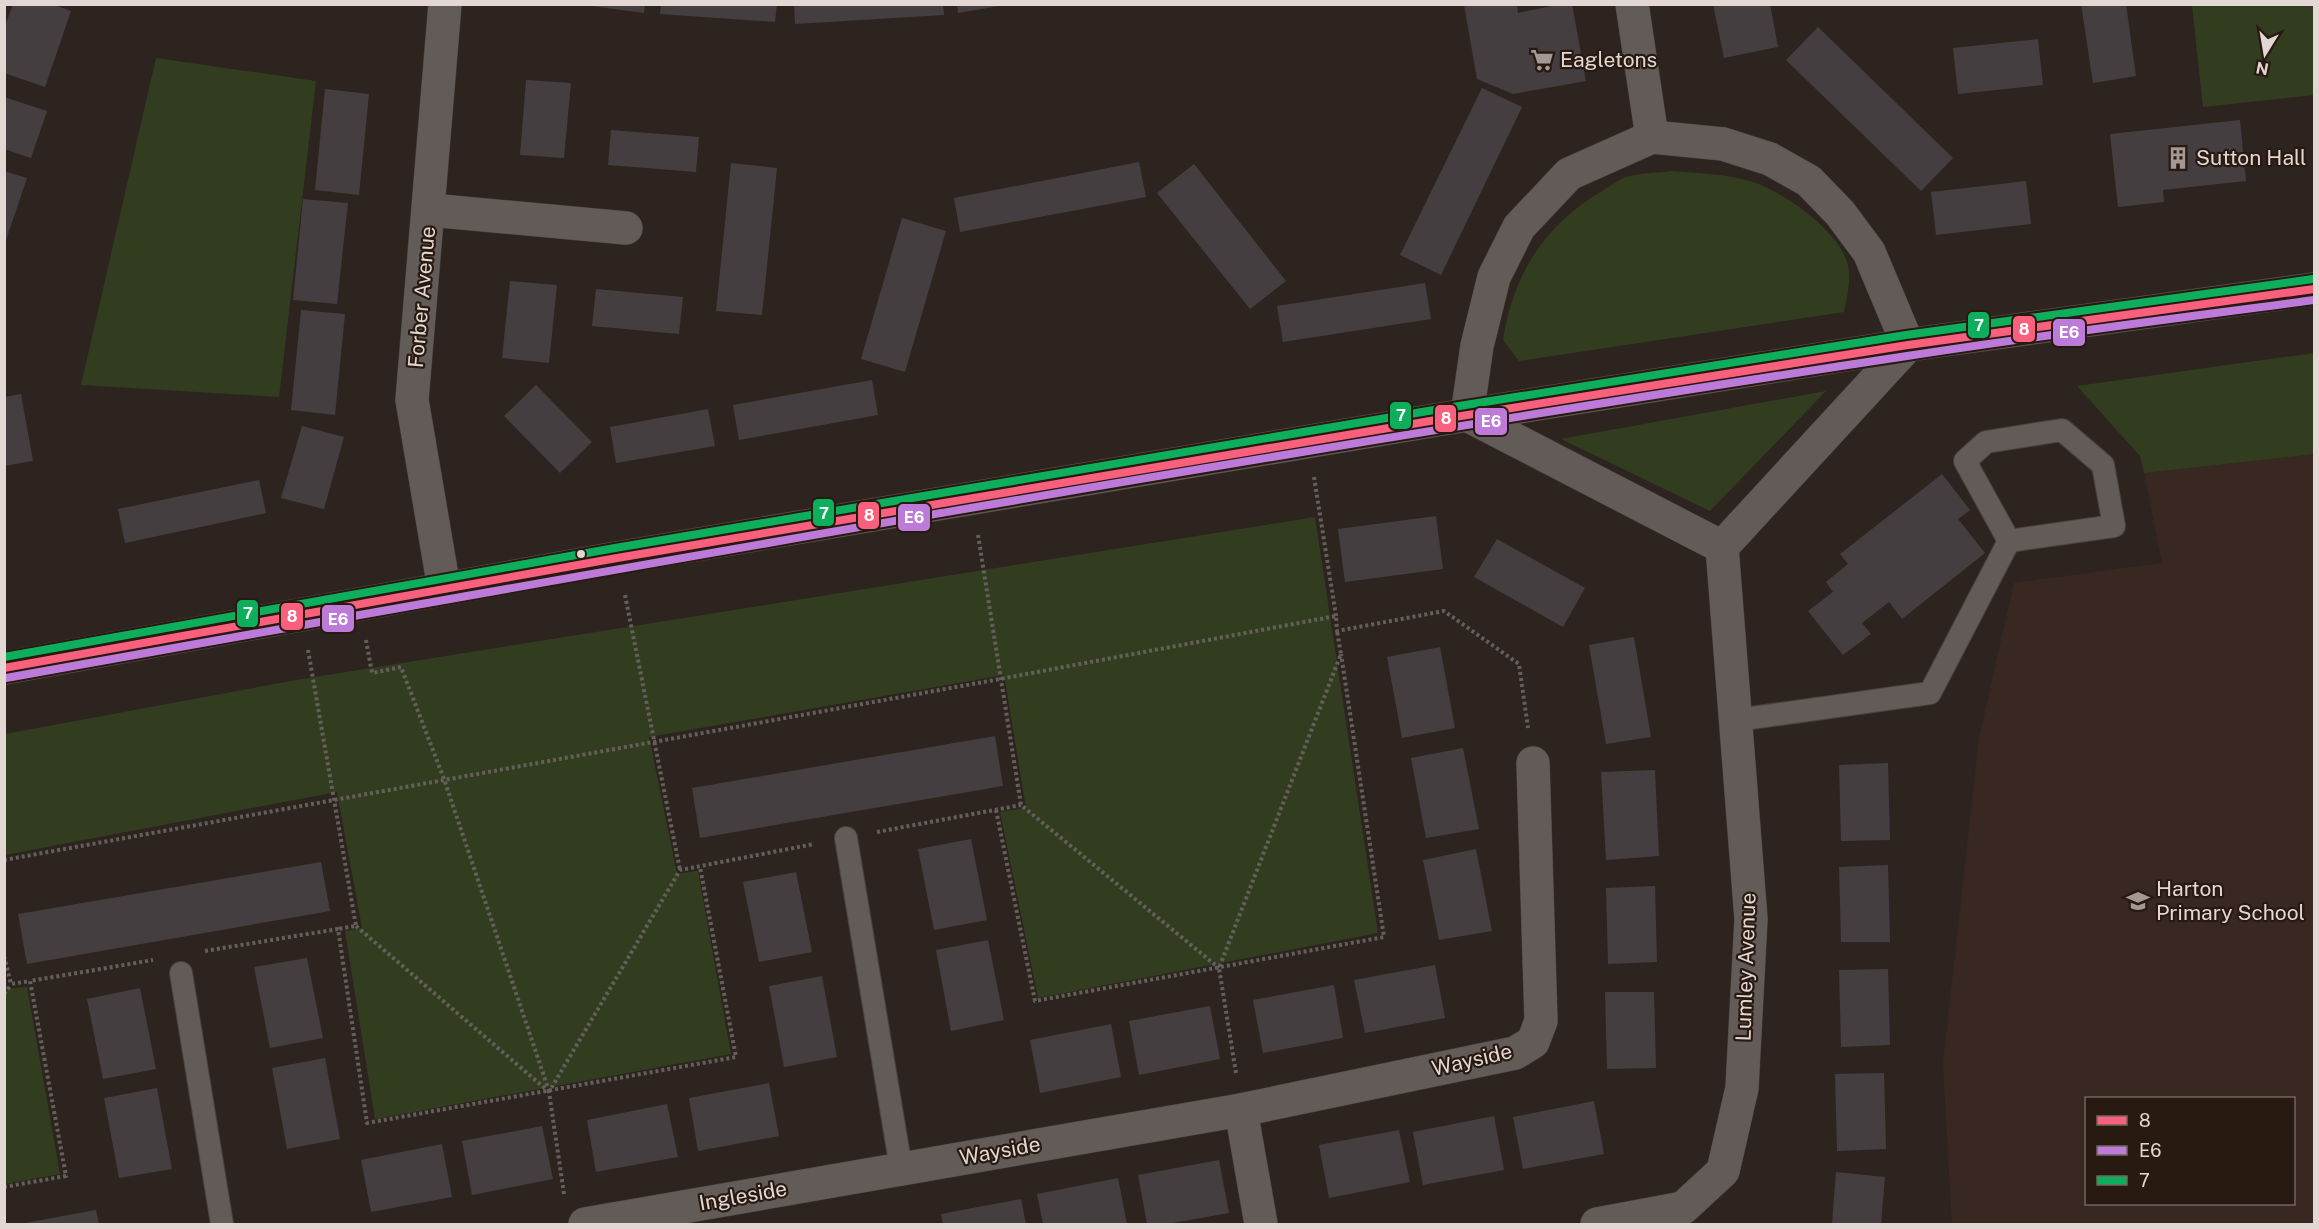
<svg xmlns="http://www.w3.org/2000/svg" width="2319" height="1229" font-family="'Public Sans',sans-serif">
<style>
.education{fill:#392822;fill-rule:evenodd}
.green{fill:#323d20}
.building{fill:#443e40}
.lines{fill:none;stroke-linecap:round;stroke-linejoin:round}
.lane-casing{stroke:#49423e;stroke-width:24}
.street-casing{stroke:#49423e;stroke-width:34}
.primary-casing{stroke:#49423e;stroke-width:34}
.path{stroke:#655f5c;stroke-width:4;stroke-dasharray:3 3;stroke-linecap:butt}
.lane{stroke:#635b58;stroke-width:22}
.street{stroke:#635b58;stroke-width:33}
.primary{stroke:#645a57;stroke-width:33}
.bus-1-casing{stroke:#281911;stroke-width:12}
.bus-2-casing{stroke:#281911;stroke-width:12}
.bus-3-casing{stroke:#281911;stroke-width:12}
.bus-1{stroke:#f8607d;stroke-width:8}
.bus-2{stroke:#bd7bd9;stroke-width:8}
.bus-3{stroke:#0daf5c;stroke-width:8}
.bus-dot{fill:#e2d7d2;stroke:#281911;stroke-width:2}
.labels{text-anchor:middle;stroke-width:4.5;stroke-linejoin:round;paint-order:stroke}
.poi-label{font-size:21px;fill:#e2d7d2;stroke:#281911;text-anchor:start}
.street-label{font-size:21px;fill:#e2d7d2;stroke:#281911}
.line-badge{stroke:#281911;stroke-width:2}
.badge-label{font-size:16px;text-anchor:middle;font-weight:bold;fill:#fff}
</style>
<rect width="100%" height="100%" fill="#2d2420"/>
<path class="education" d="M2314,454v770h-362l-9,-160 36,-325 35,-156 148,-20 -18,-90zM2086,1098h208v106h-208z"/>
<g class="green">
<polygon points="2192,5 2314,5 2314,95 2203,107"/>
<polygon points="156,58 316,81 279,397 81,385"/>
<path d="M1672,171c26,2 53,3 78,10 31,9 88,49 97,81 5,17 0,34 -3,50l-325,49 -16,-21c10,-65 41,-115 99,-149 7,-4 16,-11 24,-14 14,-4 32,-4 46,-6z"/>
<polygon points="2314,353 2314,454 2144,473 2140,456 2077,386"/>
<polygon points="1826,391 1710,511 1561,439"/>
<polygon points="1315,517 1378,933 1038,998 1000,812 1026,808 1004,675 649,737 677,874 698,871 731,1054 375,1119 345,931 362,928 337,792 5,855 5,734 296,680"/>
<polygon points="4,976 7,989 27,987 60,1174 5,1184"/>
</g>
<g class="building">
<polygon points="13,4 52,4 71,11 45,87 4,73 4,29"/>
<polygon points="576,4 645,4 644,13"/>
<polygon points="661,4 777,4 775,22 660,14"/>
<polygon points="794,4 943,4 944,15 795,24"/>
<polygon points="957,4 999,4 999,6 958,13"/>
<polygon points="1469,4 1517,4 1518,13 1561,4 1572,4 1586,81 1513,94 1477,79 1464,5"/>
<polygon points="1713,4 1770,4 1778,47 1724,58"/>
<polygon points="2081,4 2126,4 2136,76 2093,83"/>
<polygon points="1818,27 1953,158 1921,191 1786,60"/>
<polygon points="2038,39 2043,85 1958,94 1953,48"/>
<polygon points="526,80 571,83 564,158 520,155"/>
<polygon points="1482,88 1522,107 1441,275 1400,255"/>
<polygon points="325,89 369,94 359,195 315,190"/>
<polygon points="4,97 47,111 31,158 4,149"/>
<polygon points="2240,120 2246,181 2163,190 2164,202 2118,207 2110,134"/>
<polygon points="611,130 699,137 696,172 608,165"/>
<polygon points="1139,162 1146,197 960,232 954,198"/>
<polygon points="731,163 777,168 762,315 716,311"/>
<polygon points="1194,164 1286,281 1250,309 1157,193"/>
<polygon points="4,171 27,178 5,243 4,243"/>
<polygon points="2026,181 2031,224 1936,235 1931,192"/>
<polygon points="303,199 348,203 337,304 293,300"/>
<polygon points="902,218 946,231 905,372 861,359"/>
<polygon points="510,281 557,285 549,363 502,358"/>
<polygon points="1425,283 1431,319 1283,342 1277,306"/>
<polygon points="596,289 683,297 679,334 592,326"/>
<polygon points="301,310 345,314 335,415 291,410"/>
<polygon points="872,380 878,415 739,440 733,405"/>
<polygon points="536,385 592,442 560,473 504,416"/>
<polygon points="21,394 33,461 4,466 4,397"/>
<polygon points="708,409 715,446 616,463 610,427"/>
<polygon points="302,426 344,437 324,509 281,498"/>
<polygon points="1942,474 1970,510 1958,519 1985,553 1902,619 1889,602 1862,623 1871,634 1843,655 1808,611 1833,592 1826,582 1848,564 1840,554"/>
<polygon points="259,480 266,513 125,543 118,509"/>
<polygon points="1436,516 1443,569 1345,582 1338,529"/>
<polygon points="1497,539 1585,588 1563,627 1474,577"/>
<polygon points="1634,637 1651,737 1606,744 1589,645"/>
<polygon points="1440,647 1455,728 1402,738 1387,657"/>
<polygon points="995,736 1003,786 700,838 692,788"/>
<polygon points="1463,748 1479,829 1426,838 1411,758"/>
<polygon points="1888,763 1890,840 1841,841 1839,765"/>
<polygon points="1655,770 1659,856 1606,860 1601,772"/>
<polygon points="971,839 987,920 934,930 918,849"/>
<polygon points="1476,849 1492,931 1439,940 1423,860"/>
<polygon points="321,862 330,911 27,964 18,914"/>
<polygon points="1888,865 1890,942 1841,942 1839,867"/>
<polygon points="796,872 812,952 759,962 743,882"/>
<polygon points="1655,886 1657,962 1608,964 1606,888"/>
<polygon points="988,940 1004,1020 951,1031 936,950"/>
<polygon points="307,958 323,1038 270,1048 254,967"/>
<polygon points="1435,965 1445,1018 1365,1033 1354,980"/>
<polygon points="1888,969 1890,1045 1841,1047 1839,970"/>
<polygon points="822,976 837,1057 784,1067 769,986"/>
<polygon points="1334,985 1343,1038 1263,1053 1253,1000"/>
<polygon points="140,988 156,1069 103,1079 87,999"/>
<polygon points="1605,992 1654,992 1656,1068 1607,1069"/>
<polygon points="1210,1006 1220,1059 1139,1075 1129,1021"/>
<polygon points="1111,1024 1121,1077 1040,1093 1030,1040"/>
<polygon points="325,1058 340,1139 287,1149 272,1068"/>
<polygon points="1884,1073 1886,1149 1837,1151 1835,1074"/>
<polygon points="769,1083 779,1136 698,1151 689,1098"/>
<polygon points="157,1088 172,1169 119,1178 104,1098"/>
<polygon points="1594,1101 1604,1154 1523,1169 1513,1117"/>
<polygon points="667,1104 678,1157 596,1172 587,1120"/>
<polygon points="1494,1116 1504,1170 1423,1185 1413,1132"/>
<polygon points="542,1126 553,1179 472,1195 462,1141"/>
<polygon points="1399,1130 1410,1182 1329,1198 1319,1145"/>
<polygon points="442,1144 452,1197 371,1212 361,1160"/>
<polygon points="1219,1160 1229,1213 1167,1224 1147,1224 1138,1175"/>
<polygon points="1836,1172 1885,1177 1881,1224 1832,1224"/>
<polygon points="1118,1178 1127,1224 1043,1224 1037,1194"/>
<polygon points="1021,1199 1026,1224 943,1224 941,1214"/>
<polygon points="96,1210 99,1224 25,1224 25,1223"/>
</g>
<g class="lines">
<g class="lane-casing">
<g id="lane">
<polyline points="1737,720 1930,693 2009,541 1965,461 1986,442 2062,430 2103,465 2114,526 2009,541"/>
<polyline points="846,838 901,1168"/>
<polyline points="181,973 222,1224"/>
</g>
</g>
<g class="street-casing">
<g id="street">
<polyline points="1632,4 1652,137"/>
<polygon points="1652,137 1723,144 1770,159 1809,181 1840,213 1869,252 1908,345 1722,547 1467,415 1477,346 1494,277 1519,227 1569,174"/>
<polyline points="430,210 626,228"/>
<polyline points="444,588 412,400 445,4"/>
<polyline points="1241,1110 1261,1224"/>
<polyline points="585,1224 1241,1110 1515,1053 1533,1042 1541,1021 1533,763"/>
<polyline points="1597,1224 1683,1208 1723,1171 1742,1088 1751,919 1722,547"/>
</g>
</g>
<g class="primary-casing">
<polyline id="primary" points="4,668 617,558 1436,420 1908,345 2314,289"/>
</g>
<g class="path">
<polyline points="1314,477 1336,616"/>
<polyline points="978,535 1021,805 1219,968"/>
<polyline points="625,595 680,870"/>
<polyline points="366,640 372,673 401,667 444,779 549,1091"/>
<polyline points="308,650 356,926 338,929"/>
<polyline points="996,810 1035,1001 1384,937 1341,654"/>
<polyline points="877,832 1021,805"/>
<polyline points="4,860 1000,679 1336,616 1337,631 1444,611 1519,664 1528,728"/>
<polyline points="356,926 548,1091"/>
<polyline points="205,951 338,929 367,1123 736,1057 700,867"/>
<polyline points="4,956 11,984 30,981"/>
<polyline points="4,994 11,985"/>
<polyline points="1236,1073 1219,968 1341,654 1337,631"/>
<polyline points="4,1187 66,1176 30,981 153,960"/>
<polyline points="564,1194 549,1092 680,870 814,844"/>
</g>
<use href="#lane" class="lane"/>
<use href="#street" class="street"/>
<use href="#primary" class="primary"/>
<g class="bus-1-casing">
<polyline id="bus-1" points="4,668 617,558 1436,420 1908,345 2314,289"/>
</g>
<g class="bus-2-casing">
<path id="bus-2" d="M6,678c632,-113 1265,-226 1901,-322 135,-21 272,-38 407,-56"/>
</g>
<g class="bus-3-casing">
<polyline id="bus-3" points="4,657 615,548 1434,410 1906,335 2313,279"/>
</g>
<use href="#bus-1" class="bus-1"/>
<use href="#bus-2" class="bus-2"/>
<use href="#bus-3" class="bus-3"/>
</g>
<defs>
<g id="supermarket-bare" transform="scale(1.8)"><path d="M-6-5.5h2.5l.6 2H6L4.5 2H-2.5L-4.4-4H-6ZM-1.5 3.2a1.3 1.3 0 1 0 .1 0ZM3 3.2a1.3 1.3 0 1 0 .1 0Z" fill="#a39894" stroke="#281911" stroke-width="2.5" paint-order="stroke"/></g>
<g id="building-bare" transform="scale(1.8)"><path d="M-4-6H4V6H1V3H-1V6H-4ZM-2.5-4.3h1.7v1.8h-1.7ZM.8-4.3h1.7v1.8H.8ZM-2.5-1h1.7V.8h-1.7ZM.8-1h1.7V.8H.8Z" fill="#a39894" stroke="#281911" stroke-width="2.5" paint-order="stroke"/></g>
<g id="school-bare" transform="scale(1.8)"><path d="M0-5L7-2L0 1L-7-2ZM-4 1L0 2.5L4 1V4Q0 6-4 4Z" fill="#a39894" stroke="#281911" stroke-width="2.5" paint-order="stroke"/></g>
</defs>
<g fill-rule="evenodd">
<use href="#supermarket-bare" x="1542" y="60"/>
<use href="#building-bare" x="2178" y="158"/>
<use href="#school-bare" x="2138" y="901"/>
</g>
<circle class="bus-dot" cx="581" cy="554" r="5"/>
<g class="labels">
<g class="poi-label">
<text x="1560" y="67">Eagletons</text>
<text x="2196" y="165">Sutton Hall</text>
<text x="2156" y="896">Harton<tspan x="2156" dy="24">Primary School</tspan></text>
</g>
<g class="street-label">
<text transform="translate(422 297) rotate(-85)" y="7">Forber Avenue</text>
<text transform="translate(1746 967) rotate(-88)" y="7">Lumley Avenue</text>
<text transform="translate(1472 1060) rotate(-13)" y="7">Wayside</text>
<text transform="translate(1000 1151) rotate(-10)" y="7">Wayside</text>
<text transform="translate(743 1196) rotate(-10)" y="7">Ingleside</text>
</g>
</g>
<g class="line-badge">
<rect x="1967" y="311" width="23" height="28" rx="6" fill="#0daf5c"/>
<rect x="2012" y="315" width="24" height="28" rx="6" fill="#f8607d"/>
<rect x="2052" y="318" width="34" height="29" rx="6" fill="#bd7bd9"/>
<rect x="1389" y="401" width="23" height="29" rx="6" fill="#0daf5c"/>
<rect x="1434" y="404" width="23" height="29" rx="6" fill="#f8607d"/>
<rect x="1474" y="407" width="34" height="29" rx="6" fill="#bd7bd9"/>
<rect x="812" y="498" width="23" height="29" rx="6" fill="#0daf5c"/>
<rect x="857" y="501" width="23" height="29" rx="6" fill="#f8607d"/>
<rect x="897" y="503" width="34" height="29" rx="6" fill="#bd7bd9"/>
<rect x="236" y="599" width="23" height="29" rx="6" fill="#0daf5c"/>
<rect x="280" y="602" width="24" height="29" rx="6" fill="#f8607d"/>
<rect x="321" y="604" width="34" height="29" rx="6" fill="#bd7bd9"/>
</g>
<g class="badge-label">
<text x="1979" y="331">7</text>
<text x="2024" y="335">8</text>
<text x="2069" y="338">E6</text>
<text x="1401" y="421">7</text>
<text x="1446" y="424">8</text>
<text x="1491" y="427">E6</text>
<text x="824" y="519">7</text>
<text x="869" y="521">8</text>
<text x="914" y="523">E6</text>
<text x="248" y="619">7</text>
<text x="292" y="622">8</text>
<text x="338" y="625">E6</text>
</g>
<rect width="2319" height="1229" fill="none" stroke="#e2d7d2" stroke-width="12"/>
<rect x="2085" y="1097" width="210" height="108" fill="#281911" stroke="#72655e" stroke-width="1.5"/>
<rect x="2097" y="1116" width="30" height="9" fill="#f8607d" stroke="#72655e" stroke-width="1.5"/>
<text x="2139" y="1127" font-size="18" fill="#e2d7d2">8</text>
<rect x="2097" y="1146" width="30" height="9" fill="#bd7bd9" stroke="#72655e" stroke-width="1.5"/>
<text x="2139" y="1157" font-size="18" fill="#e2d7d2">E6</text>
<rect x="2097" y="1176" width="30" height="9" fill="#0daf5c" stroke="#72655e" stroke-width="1.5"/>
<text x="2139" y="1187" font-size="18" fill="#e2d7d2">7</text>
<g transform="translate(2265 54) rotate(191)" stroke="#281911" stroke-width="4.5" paint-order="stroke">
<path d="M0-4.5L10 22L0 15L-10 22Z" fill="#e2d7d2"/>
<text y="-9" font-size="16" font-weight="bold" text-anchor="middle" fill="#e2d7d2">N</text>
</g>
</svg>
